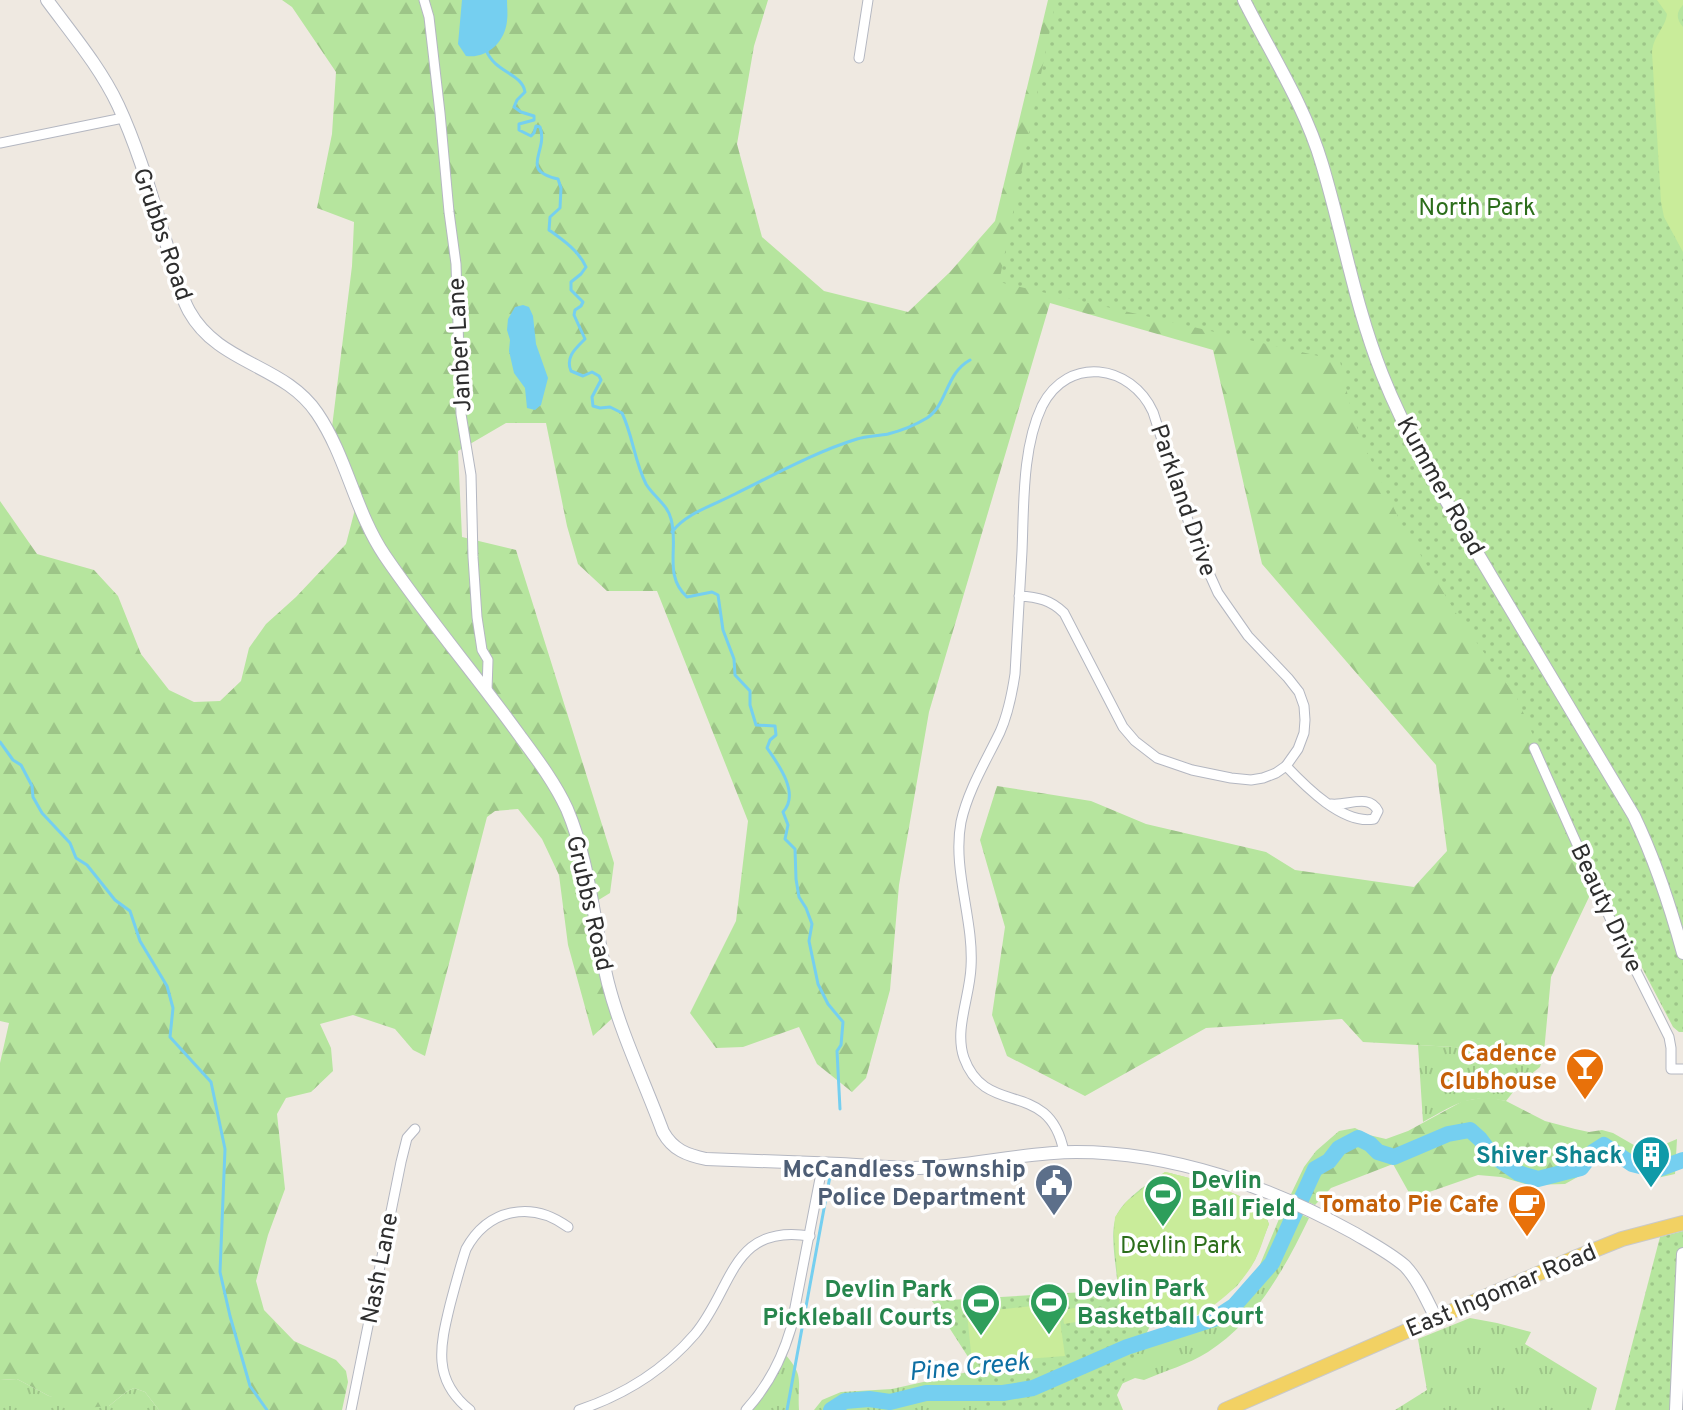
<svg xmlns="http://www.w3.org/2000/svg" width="1683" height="1410" font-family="Overpass,sans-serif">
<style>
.grass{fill:url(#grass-tufts)}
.forest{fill:url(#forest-firs)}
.park{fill:url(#park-dots)}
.pitch{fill:#c9ec9a}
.water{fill:#75cff0}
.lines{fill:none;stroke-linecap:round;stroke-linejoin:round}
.stream{stroke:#75cff0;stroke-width:3}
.river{stroke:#75cff0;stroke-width:16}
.minor-casing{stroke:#b4b7c1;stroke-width:11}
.tertiary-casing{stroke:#b4b7c1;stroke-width:14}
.primary-casing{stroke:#c9c9c9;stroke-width:16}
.minor{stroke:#fff;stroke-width:9}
.tertiary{stroke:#fff;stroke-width:12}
.primary{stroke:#f2d163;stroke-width:14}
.labels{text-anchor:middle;stroke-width:7;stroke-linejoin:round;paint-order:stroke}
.park-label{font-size:24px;fill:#2c6e1b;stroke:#fff}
.street-label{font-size:24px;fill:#2e2e2e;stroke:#fff}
.food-label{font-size:24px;font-weight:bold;fill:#c56008;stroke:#fff;text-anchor:end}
.culture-label{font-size:24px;font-weight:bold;fill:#0d838f;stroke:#fff;text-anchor:end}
.service-label{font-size:24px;font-weight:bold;fill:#4e5e75;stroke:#fff;text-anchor:end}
.leisure-label{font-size:24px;font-weight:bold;fill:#27864d;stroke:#fff;text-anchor:start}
.water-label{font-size:26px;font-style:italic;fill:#0d6fa3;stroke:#fff}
</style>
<defs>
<pattern id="grass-tufts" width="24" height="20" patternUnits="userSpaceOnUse" patternTransform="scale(2)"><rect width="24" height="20" fill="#b6e59e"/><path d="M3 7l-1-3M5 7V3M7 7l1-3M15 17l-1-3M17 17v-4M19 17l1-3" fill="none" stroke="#9dc588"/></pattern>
<pattern id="forest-firs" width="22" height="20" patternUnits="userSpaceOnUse" patternTransform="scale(2)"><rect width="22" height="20" fill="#b6e59e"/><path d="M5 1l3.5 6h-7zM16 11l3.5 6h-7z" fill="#9dc588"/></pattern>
<pattern id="park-dots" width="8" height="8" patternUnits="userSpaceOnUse" patternTransform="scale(2)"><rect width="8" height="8" fill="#b6e59e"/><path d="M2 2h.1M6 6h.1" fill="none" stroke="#9dc588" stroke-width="1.8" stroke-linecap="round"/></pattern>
</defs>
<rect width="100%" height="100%" fill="#efe9e1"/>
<g class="grass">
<path d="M1418,1045l126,7 -4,15 -19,15 -15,19c-37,-8 -52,4 -83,21z"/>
<path d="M1284,1207l25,11c-24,50 -53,103 -101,134 -19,12 -43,19 -64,28l-9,-2 -16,7 -117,25h-188l8,-10 19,-8 51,-3 89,-20 113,-17 54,-18 49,-8 35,-19 22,-28z"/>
<polygon points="1470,1318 1497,1323 1531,1332 1525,1344 1597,1388 1591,1410 1395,1410 1427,1390 1418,1339"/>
<path d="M783,1352c23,25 14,28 16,58h-53z"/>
<polygon points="17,1379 49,1396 109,1406 126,1392 134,1388 145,1392 159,1410 0,1410 0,1380"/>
</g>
<g class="forest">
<polygon points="282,0 768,0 754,46 737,144 762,237 824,291 908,312 950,272 995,221 1048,0 1603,0 1609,855 1551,977 1544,1052 1363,1042 1342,1019 1206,1028 1085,1096 1007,1056 992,1015 1005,927 980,840 997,786 1091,801 1146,824 1266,852 1295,870 1414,887 1447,851 1436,765 1262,564 1213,350 1050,303 929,712 899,885 890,990 866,1078 852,1092 817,1064 799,1027 743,1047 716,1048 690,1013 736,921 748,821 657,591 607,591 578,564 567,526 546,423 506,423 458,451 462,537 516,550 614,863 610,893 592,904 618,1013 593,1036 568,945 559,875 542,839 518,809 495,811 487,817 425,1056 413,1050 395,1029 353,1015 320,1024 331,1048 333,1071 311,1092 286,1098 277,1114 285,1189 268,1235 256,1281 264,1310 294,1341 336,1360 346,1371 348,1382 342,1410 159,1410 145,1392 134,1388 126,1392 109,1406 85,1408 49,1396 17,1379 0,1380 0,1063 9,1023 0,1021 0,501 37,554 94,570 118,596 141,654 169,690 194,702 220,701 241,681 249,648 266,624 296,597 346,544 360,490 332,427 352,266 354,222 317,208 332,134 336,72 292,7"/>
<polygon points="1487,1097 1506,1101 1545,1121 1575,1129 1589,1132 1602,1130 1613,1133 1639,1148 1651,1150 1677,1139 1675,1174 1657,1178 1642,1175 1613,1160 1604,1158 1597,1159 1583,1174 1565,1184 1529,1185 1501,1177 1478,1175 1412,1198 1393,1164 1331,1188 1315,1205 1291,1194 1304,1167 1316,1151 1339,1131 1355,1128 1369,1135 1386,1139 1408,1131 1463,1101"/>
</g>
<g class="park">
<polygon points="1056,0 1683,0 1683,1032 1679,1032 1673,1027 1592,872 1517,698 1459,618 1400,521 1360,437 1349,401 1340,361 999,282"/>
<path d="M1165,1172c23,5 85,22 99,41 2,3 3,7 5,11l-14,36 -18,26 -26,20 -30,15 -31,5 -33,69 6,15h-144l-7,-47 -40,-62 186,-11c-1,-21 -8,-51 -3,-70 4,-18 35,-38 50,-48z"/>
<polygon points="1683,1231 1683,1410 1615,1410 1660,1237"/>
</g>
<g class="pitch">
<path d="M1657,0h26v5c-7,7 -7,14 0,22v225l-19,-35 -3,-15 -9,-150c2,-18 13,-23 15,-38z"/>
<path d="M1165,1172c23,5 85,22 99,41 2,3 3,7 5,11 -5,12 -8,25 -14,36 -13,26 -48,56 -77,62 -19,4 -38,3 -57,2l-7,-91 1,-16 11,-15z"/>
<polygon points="1033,1306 1034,1315 1059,1313 1065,1356 972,1363 967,1313"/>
<polygon points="1087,1306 1089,1320 1064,1324 1062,1310"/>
</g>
<g class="water">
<path d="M462,0h45c0,7 1,14 0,21 -2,21 -20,38 -41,35l-8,-12z"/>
<polygon points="523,305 529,307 533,316 536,344 548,378 541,405 535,410 527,408 525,388 514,373 509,351 510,340 507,330 508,319 515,307"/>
</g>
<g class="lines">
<g class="stream">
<path d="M486,50c9,23 36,23 39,42l-8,8 -3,7 7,5 13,4v4l-15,4v6l12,6 3,-3 2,-7 4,1c9,25 -22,43 18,52l3,9 -1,20 -10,9 -1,13c14,10 30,21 37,37l-5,7 -10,8v8l12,12 -2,4 -6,4 -1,5 11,24c-9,9 -20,18 -14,32l12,5 9,-4 7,4 2,4 -9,17 1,9 7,2 10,-1 12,6c11,23 12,47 24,71 7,12 22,21 25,35 8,28 -8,56 16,78l25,-5 6,3 5,35 11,29 1,16 15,16v14l6,20 19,1 1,9 -6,5 -3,8c12,17 33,46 16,64l5,13 -3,14 10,10 1,30 3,18 7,11 6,16 -3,17 9,43 10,20 15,18 -2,23 -4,6 3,58"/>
<path d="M672,532c14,-19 42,-27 63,-38 39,-19 80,-42 122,-55 10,-3 21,-3 31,-5 12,-3 29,-10 39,-16 21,-14 18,-44 43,-58"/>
<polyline points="0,742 13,760 21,765 32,786 33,797 42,813 70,843 76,858 87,865 115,900 130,911 140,941 167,986 173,1008 170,1037 211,1082 225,1149 220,1272 230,1316 250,1386 267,1410"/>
<polyline points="787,1410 830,1176"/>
</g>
<polyline class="river" points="831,1410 845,1401 869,1399 890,1402 926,1393 1003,1393 1033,1388 1127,1347 1214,1319 1234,1306 1272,1263 1315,1169 1329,1161 1339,1148 1358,1138 1370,1144 1378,1152 1394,1157 1448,1134 1470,1130 1480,1139 1492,1155 1518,1173 1538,1179 1581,1168 1593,1152 1604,1145 1632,1164 1656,1170 1683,1160"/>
<g class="minor-casing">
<g id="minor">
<polyline points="424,0 429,17 440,113 449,212 456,264 461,414 471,475 473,557 477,617 482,650 488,660 487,690"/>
<polyline points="859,58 868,0"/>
<polyline points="0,143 123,118"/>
<path d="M1019,596c19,1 32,4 45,17l59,114 12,14 22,17 35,12 39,8 20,2 12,-2 13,-5 10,-7 12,-17 6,-16 1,-13 -1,-14 -5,-14 -11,-14 -40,-42 -30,-43 -23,-51 -42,-130c-22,-48 -85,-57 -111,-6 -20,42 -18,99 -20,145 -2,41 -5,82 -7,123 -3,20 -7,40 -15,58 -14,29 -32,58 -39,90 -9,47 13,98 10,145 -1,29 -17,63 -7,91 22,61 85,19 100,94"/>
<polyline points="1534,748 1613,925 1669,1037 1671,1048 1671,1069 1683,1069"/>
<path d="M1286,766c19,20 57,59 88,53l4,-8c-9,-18 -30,-5 -47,-7"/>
<polyline points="351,1410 401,1162 407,1138 415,1129"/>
<path d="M470,1410c-38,-30 -30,-64 -20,-105 5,-19 10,-38 16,-56 22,-40 65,-49 102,-22"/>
<path d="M579,1410c45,-15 85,-40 116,-76 38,-45 36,-111 115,-98"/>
<path d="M746,1410c22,-24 36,-51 45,-82l32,-165"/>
</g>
</g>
<g class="tertiary-casing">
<g id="tertiary">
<path d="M47,0c25,34 53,67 71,105 21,45 35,96 50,144 6,20 11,44 21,62 30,54 95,53 128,102 30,44 38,99 68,143 42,62 91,119 135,180 17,23 35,47 47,73 23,54 27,117 41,174 13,51 37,100 55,149 10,18 24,23 43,27 45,2 90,3 134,5 24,1 49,4 73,4 55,0 108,-16 163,-16 96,0 195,35 278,81 17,10 36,20 51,33 14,15 22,35 31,52"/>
<path d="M1244,0c27,54 61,106 78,164 21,70 33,142 60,210 28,71 70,136 109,202 48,80 95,160 143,240 21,44 36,89 49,137"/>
<polyline points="1676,1410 1683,1254"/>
</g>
</g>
<g class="primary-casing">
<polyline id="primary" points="1225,1410 1572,1259 1622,1239 1683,1223"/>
</g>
<use href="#minor" class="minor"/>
<use href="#tertiary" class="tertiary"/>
<use href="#primary" class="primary"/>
</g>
<defs>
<g id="bar-pin" transform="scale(2)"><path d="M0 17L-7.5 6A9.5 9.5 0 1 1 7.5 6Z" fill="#e8710a" stroke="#fff"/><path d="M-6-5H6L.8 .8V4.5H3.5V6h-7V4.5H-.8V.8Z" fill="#fff"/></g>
<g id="building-pin" transform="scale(2)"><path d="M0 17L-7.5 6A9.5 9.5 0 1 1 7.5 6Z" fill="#0f9aa8" stroke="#fff"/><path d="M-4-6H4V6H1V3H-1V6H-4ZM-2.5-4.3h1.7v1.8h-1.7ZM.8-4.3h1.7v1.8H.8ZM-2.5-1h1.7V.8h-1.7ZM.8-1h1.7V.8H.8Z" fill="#fff"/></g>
<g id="civic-pin" transform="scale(2)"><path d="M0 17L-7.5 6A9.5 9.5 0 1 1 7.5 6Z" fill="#5c6f8a" stroke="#fff"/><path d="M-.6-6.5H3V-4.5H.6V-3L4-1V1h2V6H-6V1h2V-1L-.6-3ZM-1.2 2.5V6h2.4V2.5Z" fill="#fff"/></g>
<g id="stadium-pin" transform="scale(2)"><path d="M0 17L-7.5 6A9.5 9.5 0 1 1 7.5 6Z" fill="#2e9e5b" stroke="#fff"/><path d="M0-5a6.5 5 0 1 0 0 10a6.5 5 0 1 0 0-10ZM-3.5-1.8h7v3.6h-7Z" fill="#fff"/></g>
<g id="cafe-pin" transform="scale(2)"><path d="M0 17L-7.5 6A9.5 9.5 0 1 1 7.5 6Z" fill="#e8710a" stroke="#fff"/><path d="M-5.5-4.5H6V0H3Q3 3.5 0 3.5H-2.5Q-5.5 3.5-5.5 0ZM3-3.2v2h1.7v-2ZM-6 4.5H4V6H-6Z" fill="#fff"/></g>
</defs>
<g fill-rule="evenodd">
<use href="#bar-pin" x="1585" y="1067"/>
<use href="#building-pin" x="1651" y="1155"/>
<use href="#civic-pin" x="1054" y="1183"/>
<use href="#stadium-pin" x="1163" y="1194"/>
<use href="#cafe-pin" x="1527" y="1204"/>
<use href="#stadium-pin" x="1049" y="1302"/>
<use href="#stadium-pin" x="981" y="1303"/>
</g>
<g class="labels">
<g class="park-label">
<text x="1477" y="215">North Park</text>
<text x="1181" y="1253">Devlin Park</text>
</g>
<g class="street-label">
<text transform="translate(163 234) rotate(71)" y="8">Grubbs Road</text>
<text transform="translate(459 345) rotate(-93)" y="8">Janber Lane</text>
<text transform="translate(1441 486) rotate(61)" y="8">Kummer Road</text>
<text transform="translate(1184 500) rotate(71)" y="8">Parkland Drive</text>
<text transform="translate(590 903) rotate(77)" y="8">Grubbs Road</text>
<text transform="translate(1607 908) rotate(65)" y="8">Beauty Drive</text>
<text transform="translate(379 1268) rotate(-79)" y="8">Nash Lane</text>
<text transform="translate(1501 1290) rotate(-23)" y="8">East Ingomar Road</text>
</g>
<g class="food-label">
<text x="1557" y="1061">Cadence<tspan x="1557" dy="28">Clubhouse</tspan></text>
<text x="1499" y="1212">Tomato Pie Cafe</text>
</g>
<g class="culture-label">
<text x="1623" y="1163">Shiver Shack</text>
</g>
<g class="service-label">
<text x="1026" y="1177">McCandless Township<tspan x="1026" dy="28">Police Department</tspan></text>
</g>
<g class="leisure-label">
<text x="1191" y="1188">Devlin<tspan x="1191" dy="28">Ball Field</tspan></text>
<text x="1077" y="1296">Devlin Park<tspan x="1077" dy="28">Basketball Court</tspan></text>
<text x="953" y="1297" text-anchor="end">Devlin Park<tspan x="953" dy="28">Pickleball Courts</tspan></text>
</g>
<g class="water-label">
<text transform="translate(969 1366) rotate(-5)" y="9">Pine Creek</text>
</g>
</g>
</svg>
